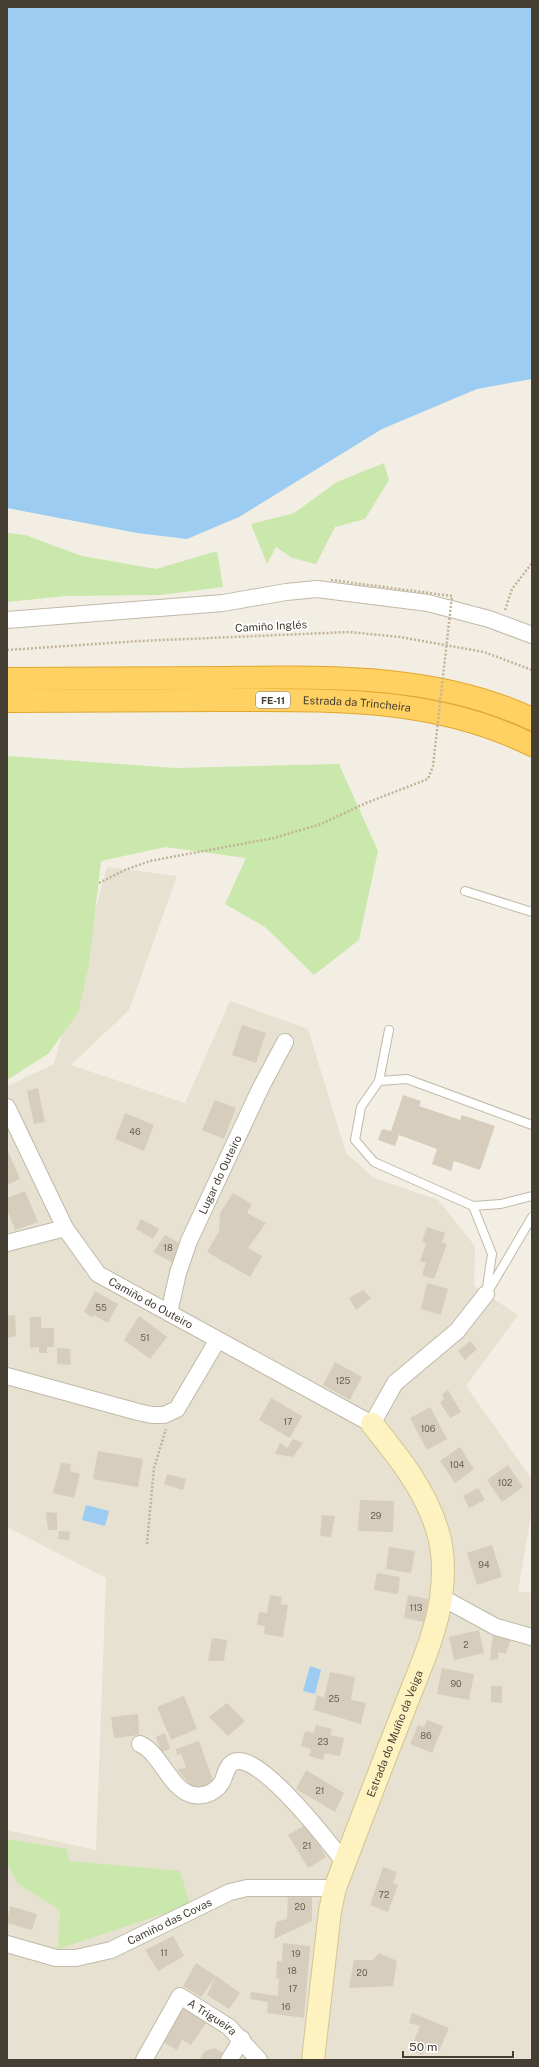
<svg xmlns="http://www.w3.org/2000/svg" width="539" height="2067" font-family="'Public Sans',sans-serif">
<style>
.residential{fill:#e6e1d1}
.green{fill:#cae8ab}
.water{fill:#9dccf2}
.building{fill:#d7cdbc}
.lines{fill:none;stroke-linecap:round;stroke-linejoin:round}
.lane-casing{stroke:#c1b9a9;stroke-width:10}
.street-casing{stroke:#c1b9a9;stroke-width:18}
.secondary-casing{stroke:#d4c492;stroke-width:24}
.highway-casing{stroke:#e1a62f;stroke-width:24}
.path{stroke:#c0b397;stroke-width:2.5;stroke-dasharray:2 2;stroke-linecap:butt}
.lane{stroke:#fff;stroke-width:8}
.street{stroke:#fff;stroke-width:16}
.secondary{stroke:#fff2c1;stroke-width:22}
.highway{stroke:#ffd162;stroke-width:22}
.path-bridge{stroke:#c0b397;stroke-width:2.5;stroke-dasharray:2 2;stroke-linecap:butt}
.labels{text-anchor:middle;stroke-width:3.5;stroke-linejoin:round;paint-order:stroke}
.number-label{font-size:9px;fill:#696255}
.shield{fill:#fff;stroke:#7c7870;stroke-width:1}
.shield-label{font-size:10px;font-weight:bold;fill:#443e33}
.street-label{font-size:11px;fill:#443e33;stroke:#fff}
</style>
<rect width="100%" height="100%" fill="#f2eee3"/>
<polygon class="residential" points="107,867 177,876 129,1010 71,1065 185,1103 230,1001 308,1029 346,1153 374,1178 438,1200 475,1246 474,1286 518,1315 466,1386 532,1479 532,1510 518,1591 532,1593 532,2060 7,2060 7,1830 96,1850 106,1578 7,1527 7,1086 54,1064"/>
<g class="green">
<polygon points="384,463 389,480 365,519 335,527 316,564 292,558 276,547 267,564 251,524 294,513 337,482"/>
<polygon points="7,533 25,535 82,556 156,569 217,551 223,587 160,595 66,596 7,602"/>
<polygon points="7,756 176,768 339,764 378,851 359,940 314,975 265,927 225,904 246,858 165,847 101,861 89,964 78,1013 48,1054 7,1080"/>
<polygon points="7,1839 67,1849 69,1861 180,1871 190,1905 58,1949 60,1910 17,1883 7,1862"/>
</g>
<g class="water">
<polygon points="7,7 532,7 532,379 477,389 382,429 239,517 187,539 137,533 7,508"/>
<polygon points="86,1505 109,1511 105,1526 82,1520"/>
<polygon points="310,1666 321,1670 315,1694 303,1691"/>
</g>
<g class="building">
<polygon points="242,1025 266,1033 256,1063 232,1055"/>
<polygon points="38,1088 45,1122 34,1124 27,1091"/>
<polygon points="403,1095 421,1101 419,1106 460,1120 462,1115 495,1126 480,1170 454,1161 451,1171 432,1164 437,1149 399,1135 395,1146 378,1140 382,1129 391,1131"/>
<polygon points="215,1100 236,1108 224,1139 202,1130"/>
<polygon points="125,1113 154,1125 144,1151 115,1139"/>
<polygon points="7,1149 20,1179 7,1185"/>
<polygon points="25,1191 38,1222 15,1230 7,1209 7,1198"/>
<polygon points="233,1193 252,1204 247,1213 266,1223 248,1248 262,1256 250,1277 207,1252 219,1231 220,1213"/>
<polygon points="141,1219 159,1229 153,1239 136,1229"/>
<polygon points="427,1227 445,1233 442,1242 447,1244 434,1279 422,1275 426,1263 420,1261 426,1244 422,1242"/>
<polygon points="165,1235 183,1245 173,1263 153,1252"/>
<polygon points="427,1283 448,1289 441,1315 421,1309"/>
<polygon points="363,1290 371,1298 356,1310 349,1298"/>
<polygon points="95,1291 118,1304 108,1323 94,1315 92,1317 84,1312"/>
<polygon points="15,1315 16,1336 7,1338 7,1316"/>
<polygon points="139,1316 167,1337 150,1359 124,1340"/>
<polygon points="30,1317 41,1317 41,1328 54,1328 54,1347 47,1347 47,1353 39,1353 39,1347 30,1348"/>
<polygon points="470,1341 477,1349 465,1360 458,1351"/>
<polygon points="57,1348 70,1349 71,1365 57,1364"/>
<polygon points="335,1362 362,1377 350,1400 323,1385"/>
<polygon points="448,1390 461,1412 450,1418 440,1402 444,1399 442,1394"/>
<polygon points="271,1398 302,1416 290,1438 259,1420"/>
<polygon points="430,1407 447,1439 427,1450 410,1418"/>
<polygon points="293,1439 303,1443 293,1457 275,1454 280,1443 287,1448"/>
<polygon points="460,1447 474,1469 455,1483 440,1461"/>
<polygon points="98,1451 143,1459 138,1487 93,1479"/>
<polygon points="61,1463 71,1464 70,1471 80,1474 74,1498 53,1493"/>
<polygon points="508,1465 523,1487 502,1502 487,1480"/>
<polygon points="167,1474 186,1479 183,1490 164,1484"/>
<polygon points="478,1488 485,1500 469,1508 463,1496"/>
<polygon points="360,1500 394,1501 393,1532 358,1531"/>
<polygon points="46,1512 57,1513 57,1530 48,1530"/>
<polygon points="322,1515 335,1516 331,1537 320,1536"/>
<polygon points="59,1531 70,1532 69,1540 58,1539"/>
<polygon points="492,1545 502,1577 477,1585 467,1553"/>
<polygon points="389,1547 415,1551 411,1573 386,1569"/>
<polygon points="377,1573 400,1577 398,1594 374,1590"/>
<polygon points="270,1595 282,1597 281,1604 288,1605 283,1637 264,1634 265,1626 257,1625 259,1612 267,1613"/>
<polygon points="408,1595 428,1599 424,1622 404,1618"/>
<polygon points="479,1630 484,1653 454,1660 449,1637"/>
<polygon points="493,1633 511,1639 506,1654 498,1652 498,1659 490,1660"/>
<polygon points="212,1638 227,1640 224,1661 208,1661"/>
<polygon points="442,1668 474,1674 469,1700 437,1694"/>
<polygon points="330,1672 355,1677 351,1700 366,1703 361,1724 314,1710 317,1695 324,1698"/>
<polygon points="491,1686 502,1686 502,1703 491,1702"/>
<polygon points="184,1696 197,1729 171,1740 157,1707"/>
<polygon points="227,1703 245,1721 228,1736 209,1717"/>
<polygon points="138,1714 139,1735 114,1738 111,1717"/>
<polygon points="427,1720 443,1726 432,1753 410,1744 418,1725 424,1727"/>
<polygon points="316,1725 332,1729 330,1735 344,1738 340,1756 325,1753 323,1760 309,1756 311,1749 301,1746 305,1731 314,1733"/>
<polygon points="165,1733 170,1749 161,1752 156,1737"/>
<polygon points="199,1741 214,1783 193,1788 177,1769 186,1768 181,1754 177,1755 176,1749"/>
<polygon points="306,1770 344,1793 335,1812 296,1789"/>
<polygon points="307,1824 326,1857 308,1868 288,1835"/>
<polygon points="383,1867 397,1872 393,1883 398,1885 388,1912 370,1905"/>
<polygon points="288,1895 312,1895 312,1921 274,1939 276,1922 287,1919"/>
<polygon points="10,1906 37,1914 32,1930 7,1923"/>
<polygon points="173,1936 184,1956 158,1971 145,1950"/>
<polygon points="283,1943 310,1946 304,2018 267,2013 268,2002 250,1999 251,1992 278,1996 279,1979 276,1978 277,1961 282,1961"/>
<polygon points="379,1953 397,1961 393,1986 349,1988 354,1960 373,1960"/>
<polygon points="196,1963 216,1976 201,1997 183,1986"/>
<polygon points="216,1976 240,1993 229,2009 207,1995"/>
<polygon points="179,2004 208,2020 191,2045 182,2040 177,2050 159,2040"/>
<polygon points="412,2013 449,2028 439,2051 427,2047 422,2055 410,2050 420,2026 409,2023"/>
<polygon points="215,2048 226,2055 223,2060 199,2060 205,2051"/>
</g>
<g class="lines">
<g class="lane-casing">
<g id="lane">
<polyline points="465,891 532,912"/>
<polyline points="389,1030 379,1081 361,1107 355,1140 374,1162 473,1206 492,1254 486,1294"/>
<polyline points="379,1081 407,1079 532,1125"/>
<polyline points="473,1206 501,1204 532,1196"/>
<polyline points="489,1290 532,1217"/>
</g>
</g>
<g class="street-casing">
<g id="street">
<polyline points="7,620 223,603 286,592 317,589 428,603 489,619 532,635"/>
<path id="s1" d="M7,1107l58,121 33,46 274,150 23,-41 62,-52 29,-37"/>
<polyline points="7,1243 65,1228"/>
<path id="s2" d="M169,1313l9,-40 11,-32 72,-154 24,-45"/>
<polyline points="7,1376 138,1412 152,1415 164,1415 177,1409 217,1341"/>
<polyline points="441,1597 496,1627 532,1637"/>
<path d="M140,1744c21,9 30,46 53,51 13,2 25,-4 30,-15 2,-5 3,-10 6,-14 20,-30 104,82 116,97"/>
<path id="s3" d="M7,1944l49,14h20l35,-8 119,-58 17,-4h88"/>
<path id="s4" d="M144,2060l36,-64 49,31 30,33"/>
<polyline points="229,2060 242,2039"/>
</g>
</g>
<g class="secondary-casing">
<g id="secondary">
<path id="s5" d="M313,2060l17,-149 5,-23c23,-60 46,-121 70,-181 13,-34 31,-73 36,-109 3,-23 3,-48 -4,-69 -13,-41 -39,-73 -65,-105"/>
</g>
</g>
<g class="highway-casing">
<g id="highway">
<path d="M7,679c74,0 148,-1 221,-1 104,-1 208,-4 304,41"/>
<path id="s6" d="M7,701c72,0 143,-1 215,-1 107,0 211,-4 310,45"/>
</g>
</g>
<g class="path">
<polyline points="505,610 512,589 532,563"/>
<polyline points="7,650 140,641 349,632 400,637 484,652 532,670"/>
<polyline points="99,883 125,870 150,861 274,838 321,824 366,803 428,779 433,766"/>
<polyline points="147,1544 154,1468 166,1429"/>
</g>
<use href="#lane" class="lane"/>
<use href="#street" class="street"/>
<use href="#secondary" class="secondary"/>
<use href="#highway" class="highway"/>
<polyline class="path-bridge" points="331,580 452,596 433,766"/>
</g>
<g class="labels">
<g class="number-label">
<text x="135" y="1135">46</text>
<text x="168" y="1251">18</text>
<text x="101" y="1311">55</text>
<text x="145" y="1341">51</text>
<text x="343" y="1384">125</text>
<text x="288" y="1425">17</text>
<text x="428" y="1432">106</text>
<text x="457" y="1468">104</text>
<text x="505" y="1486">102</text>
<text x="376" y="1519">29</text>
<text x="484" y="1568">94</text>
<text x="416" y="1611">113</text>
<text x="466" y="1648">2</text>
<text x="456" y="1687">90</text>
<text x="334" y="1702">25</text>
<text x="426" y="1739">86</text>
<text x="323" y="1745">23</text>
<text x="320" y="1794">21</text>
<text x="307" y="1849">21</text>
<text x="384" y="1898">72</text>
<text x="300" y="1910">20</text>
<text x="164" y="1956">11</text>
<text x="296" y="1957">19</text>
<text x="292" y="1974">18</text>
<text x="362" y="1976">20</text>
<text x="293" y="1992">17</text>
<text x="286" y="2010">16</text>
</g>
<rect class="shield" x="256" y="692" width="34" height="16" rx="3"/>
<g class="shield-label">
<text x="273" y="704">FE-11</text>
</g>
<g class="street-label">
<text transform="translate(271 626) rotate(-3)" y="4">Camiño Inglés</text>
<text dy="4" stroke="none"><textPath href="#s6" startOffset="350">Estrada da Trincheira</textPath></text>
<text dy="4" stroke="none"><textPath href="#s2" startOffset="148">Lugar do Outeiro</textPath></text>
<text dy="4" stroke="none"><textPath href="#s1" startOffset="251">Camiño do Outeiro</textPath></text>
<text dy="4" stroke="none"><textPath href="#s5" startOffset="339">Estrada do Muíño da Veiga</textPath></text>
<text dy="4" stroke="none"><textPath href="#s3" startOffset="172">Camiño das Covas</textPath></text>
<text dy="4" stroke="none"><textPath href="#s4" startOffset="112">A Trigueira</textPath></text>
</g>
</g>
<rect width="539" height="2067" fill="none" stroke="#443e33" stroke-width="16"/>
<path d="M403 2051v6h110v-6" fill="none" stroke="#443e33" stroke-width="2"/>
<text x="409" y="2051" font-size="12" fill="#443e33" stroke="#ffffff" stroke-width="3" paint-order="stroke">50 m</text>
</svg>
